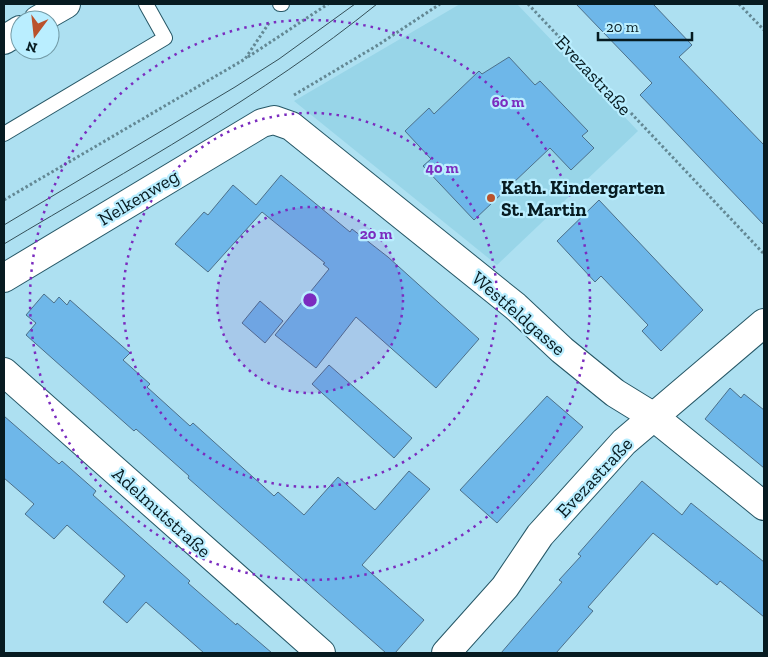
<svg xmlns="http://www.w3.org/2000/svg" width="768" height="657" font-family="'Zilla Slab',serif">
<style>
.built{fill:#98d5e8}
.building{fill:#6eb7e9;stroke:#4c708a}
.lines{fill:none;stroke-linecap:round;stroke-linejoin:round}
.service-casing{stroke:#265766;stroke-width:16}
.minor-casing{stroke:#265766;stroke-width:30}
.path{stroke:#638894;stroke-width:3;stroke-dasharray:2.5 2.5;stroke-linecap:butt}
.service{stroke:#fff;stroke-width:14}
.minor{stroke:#fff;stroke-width:28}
.tram{stroke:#345059;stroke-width:1}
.ring{fill:none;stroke:#7b2cbf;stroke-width:2.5;stroke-dasharray:2.5 5}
.poi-dot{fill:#ba522c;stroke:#baeeff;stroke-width:2}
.labels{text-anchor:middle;stroke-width:4.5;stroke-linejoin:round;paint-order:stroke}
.street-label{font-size:19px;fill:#071b21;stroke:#baeeff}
.poi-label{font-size:19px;font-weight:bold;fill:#071b21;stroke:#baeeff;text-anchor:start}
.centre{fill:#7b2cbf;stroke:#baeeff;stroke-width:2.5}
.ring-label{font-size:15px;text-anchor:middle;font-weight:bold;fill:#7b2cbf;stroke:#baeeff;stroke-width:4.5;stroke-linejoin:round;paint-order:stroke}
</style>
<rect width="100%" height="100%" fill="#ade0f1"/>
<polygon class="built" points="460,4 517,4 638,131 497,265 294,101"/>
<g class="building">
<polygon points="576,4 653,4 692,45 679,57 764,145 764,225 640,95 652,83"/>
<polygon points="509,57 535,85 540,81 588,131 582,136 594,148 571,170 550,148 474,220 423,166 431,159 405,131 429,108 434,114 479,71 482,74"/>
<polygon points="281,175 350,232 352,229 388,257 479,339 436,388 356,317 316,368 275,335 329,269 323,264 325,263 262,212 208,272 175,244 204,212 208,215 233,185 256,205"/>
<polygon points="599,200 703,310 661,351 642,331 648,325 601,276 595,282 557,241"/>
<polygon points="44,294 54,303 59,297 67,305 70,300 130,353 123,360 150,384 147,387 190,426 193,423 274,496 278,492 304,515 338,477 375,510 409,471 430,489 362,565 424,620 395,653 386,653 188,478 189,476 136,429 134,431 26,335 36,323 26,315"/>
<polygon points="260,301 283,321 265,343 242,323"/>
<polygon points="329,365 412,438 394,458 312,384"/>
<polygon points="730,388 741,398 744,394 764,410 764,468 705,419"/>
<polygon points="547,396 583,427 497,523 460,490"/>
<polygon points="4,416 59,464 62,461 96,491 93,495 190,581 188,583 236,625 237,623 272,653 204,653 146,602 127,623 103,602 125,576 67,525 54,539 25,514 34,504 4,478"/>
<polygon points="642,481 682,515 691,503 764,562 764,617 720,581 717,585 653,533 588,607 593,611 556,653 501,653 562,582 559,580 581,556 578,554"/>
</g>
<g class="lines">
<g class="service-casing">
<g id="service">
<polyline points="280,4 282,4"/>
<polyline points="4,134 165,38 146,4"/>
</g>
</g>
<g class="minor-casing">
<g id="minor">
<polyline points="38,20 66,4"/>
<polyline points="4,40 20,30"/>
<polyline points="4,278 262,123 274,120 291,126 515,306 562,350 615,393 654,417 764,506"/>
<polyline points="4,372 321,653"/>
<polyline points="446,653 505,587 540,535 624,442 764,323"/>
</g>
</g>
<g class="path">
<polyline points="528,4 764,254"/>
<polyline points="739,4 764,30"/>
<polyline points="248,57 328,4"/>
<polyline points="294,95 378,45 440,4"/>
<polyline points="4,200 245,59 269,23"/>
</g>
<use href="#service" class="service"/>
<use href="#minor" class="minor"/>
<g class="tram">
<polyline points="4,225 235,87 279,59 355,4"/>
<path d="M4,244c127,-76 258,-147 373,-240"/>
</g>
</g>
<circle cx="310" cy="300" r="93" fill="#7b2cbf" fill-opacity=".12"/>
<g class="ring">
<circle cx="310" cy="300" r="93"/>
<circle cx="310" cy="300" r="187"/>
<circle cx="310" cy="300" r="280"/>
</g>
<circle class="poi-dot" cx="491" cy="198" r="5"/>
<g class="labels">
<g class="street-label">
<text transform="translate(594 75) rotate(47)" y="7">Evezastraße</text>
<text transform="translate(138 197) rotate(-31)" y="7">Nelkenweg</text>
<text transform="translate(519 313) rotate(41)" y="7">Westfeldgasse</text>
<text transform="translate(594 477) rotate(-47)" y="7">Evezastraße</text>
<text transform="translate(162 512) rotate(42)" y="7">Adelmutstraße</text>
</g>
<g class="poi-label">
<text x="501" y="194">Kath. Kindergarten<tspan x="501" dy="22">St. Martin</tspan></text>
</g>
</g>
<circle cx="310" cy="300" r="8" class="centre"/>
<g class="ring-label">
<text x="508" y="107">60 m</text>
<text x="442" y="173">40 m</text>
<text x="376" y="239">20 m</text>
</g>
<rect width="768" height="657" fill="none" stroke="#071b21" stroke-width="10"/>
<g transform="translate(35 35) rotate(195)"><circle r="24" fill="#baeeff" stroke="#729aa6"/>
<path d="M0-4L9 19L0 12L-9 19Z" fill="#ba522c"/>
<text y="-8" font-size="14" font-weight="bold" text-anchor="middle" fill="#071b21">N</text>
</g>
<path d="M598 32v8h94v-8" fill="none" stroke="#071b21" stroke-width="2.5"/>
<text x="606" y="32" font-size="15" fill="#071b21" stroke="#baeeff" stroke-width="4" paint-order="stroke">20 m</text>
</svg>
